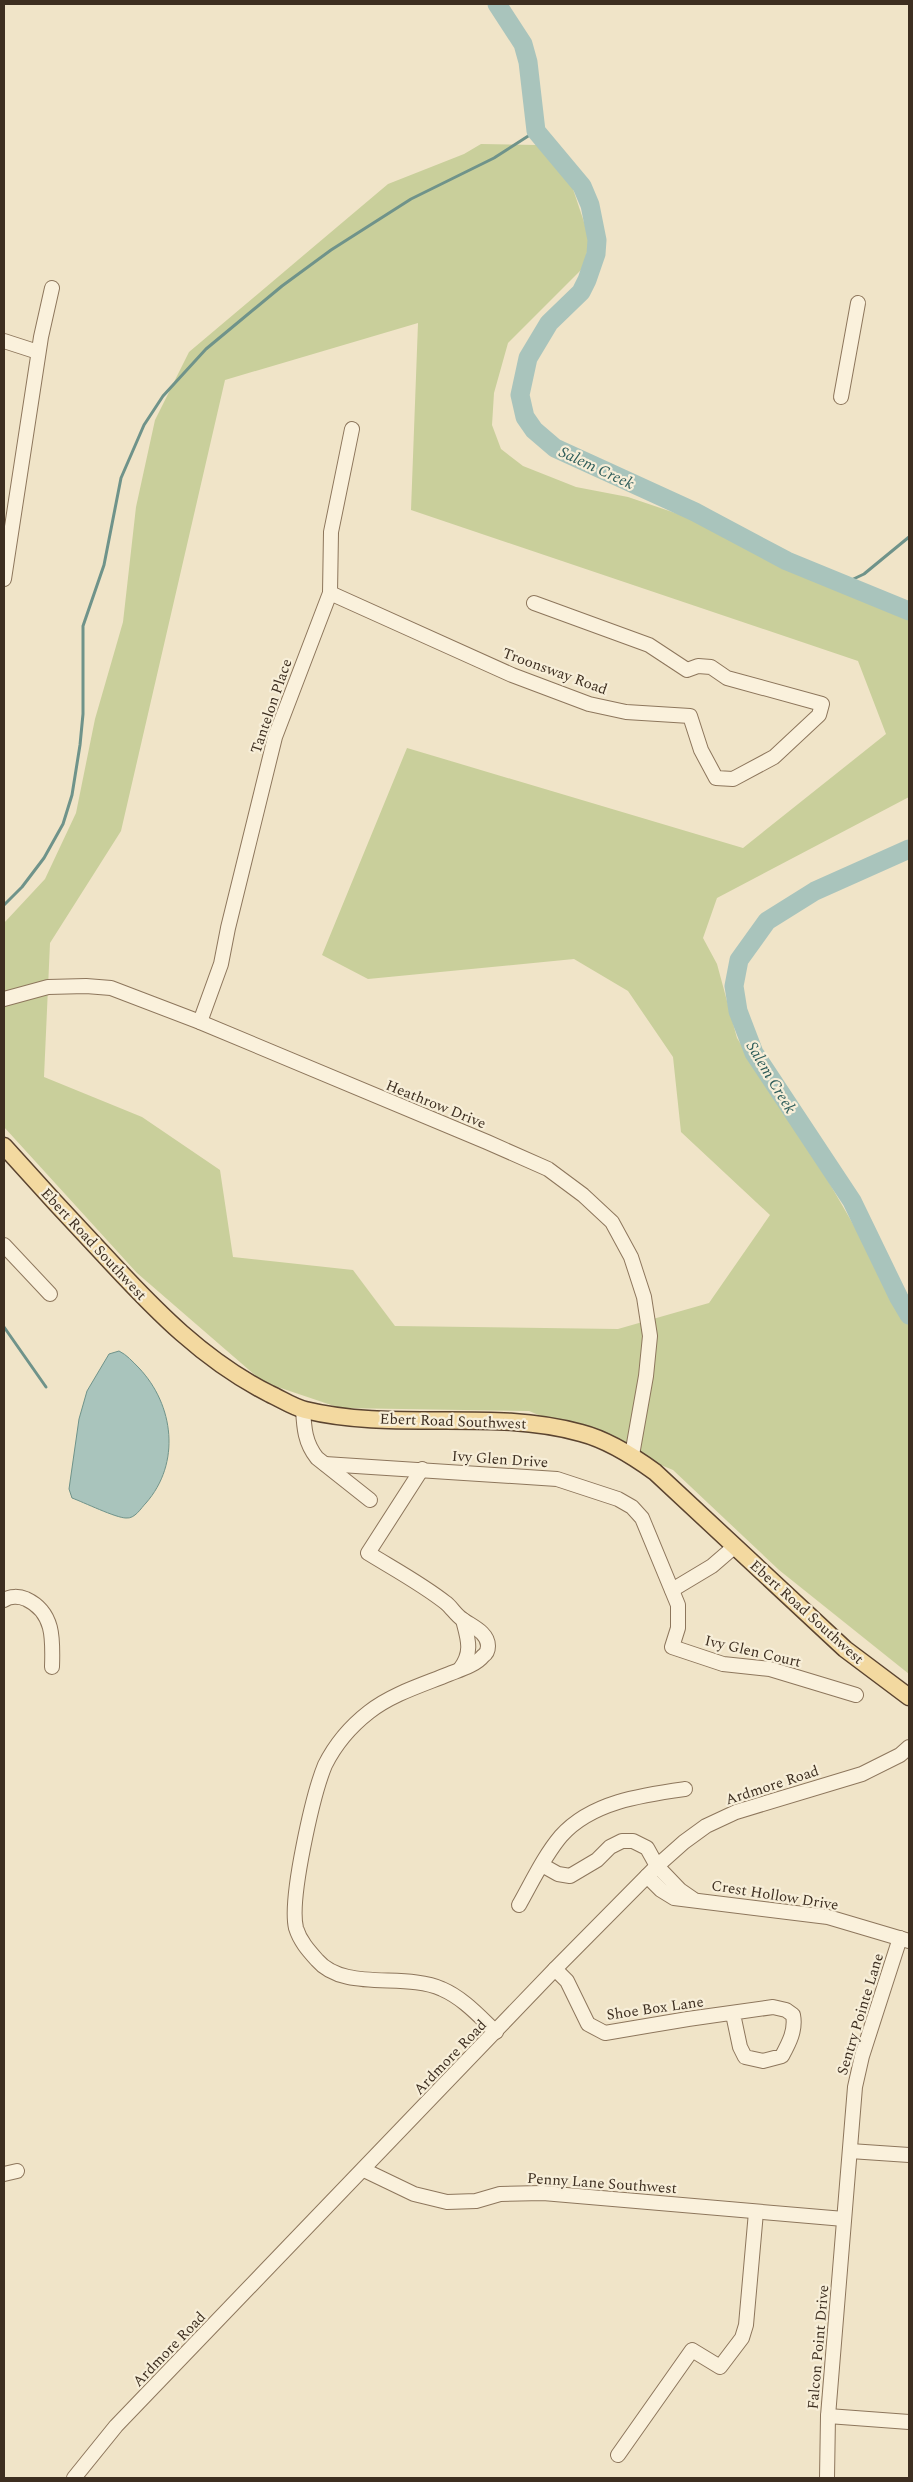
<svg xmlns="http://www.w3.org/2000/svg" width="913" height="2482" font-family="Spectral,serif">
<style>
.green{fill:#c9cf9b;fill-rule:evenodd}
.water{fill:#a9c4bc;stroke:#6f938a}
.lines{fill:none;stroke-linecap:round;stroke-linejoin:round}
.stream{stroke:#6f938a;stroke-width:3}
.river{stroke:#a9c4bc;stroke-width:19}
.minor-casing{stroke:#8d765c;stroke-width:16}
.major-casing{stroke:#5b4430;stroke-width:19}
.minor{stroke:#faf1dc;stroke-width:14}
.major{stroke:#f3d9a0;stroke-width:16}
.labels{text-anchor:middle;stroke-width:4.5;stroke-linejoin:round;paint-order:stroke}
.street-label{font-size:15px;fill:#3d2e20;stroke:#f7eed8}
.water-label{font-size:16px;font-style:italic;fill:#2f5d5a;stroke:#f7eed8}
</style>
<rect width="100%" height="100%" fill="#f0e4c8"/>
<path class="green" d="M481,144l56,1 35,41 18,54 -7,28 -75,75 -14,50 -2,32 9,24 22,17 53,21 52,10 62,21 86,43 133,59v177l-192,101 -14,40 14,26 20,74 39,64 36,51 97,168v353l-130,-104 -106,-100 -144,-59 -189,-3 -77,-26 -126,-109 -133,-146v-204l41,-44 31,-66 19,-94 28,-97 13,-115 19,-87 34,-68 199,-168 76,-30zM418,323l-7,187 447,151 28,73 -143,114 -336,-100 -85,207 46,24 206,-20 54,32 45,66 8,75 89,83 -61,88 -91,26 -223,-3 -42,-56 -120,-13 -13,-87 -78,-53 -98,-40 6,-134 71,-112 104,-451z"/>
<path class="water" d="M119,1351c8,4 13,10 20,17 35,37 42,95 7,135 -5,5 -11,16 -20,15 -10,0 -43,-16 -54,-20l-3,-9 10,-70 8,-28 22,-37z"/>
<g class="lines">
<g class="stream">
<polyline points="843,584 864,574 909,537"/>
<polyline points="4,905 22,887 44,858 63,824 72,795 80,745 83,714 83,626 104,565 121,478 144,425 163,396 206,349 282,286 331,250 411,199 494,158 536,131"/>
<polyline points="4,1327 46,1387"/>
</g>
<g class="river">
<polyline points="497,4 523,44 528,62 536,131 582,186 590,205 597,240 596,254 587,280 581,292 549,323 528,358 520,395 525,417 534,430 555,448 695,512 787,561 909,611"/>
<polyline points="909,849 815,891 767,921 739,960 734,986 738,1011 754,1053 852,1201 899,1298 909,1315"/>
</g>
<g class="minor-casing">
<g id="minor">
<polyline points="4,341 38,352"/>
<polyline points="841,397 858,303"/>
<polyline points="4,579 41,337 52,288"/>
<polyline points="330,593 512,675 589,704 626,712 690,716 701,750 716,778 733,779 774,757 819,715 822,704 727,678 711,667 698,666 687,670 649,645 534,603"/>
<polyline points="4,999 48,987 86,986 111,988 200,1022 487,1142 548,1169 583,1195 612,1222 631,1257 644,1297 650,1336 646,1376 632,1455"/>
<polyline points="200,1022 221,964 228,928 275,737 330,593 331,532 352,429"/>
<polyline points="4,1245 50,1294"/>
<path d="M303,1409c1,19 2,34 14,49l53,42"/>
<polyline points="325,1464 557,1479 618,1499 632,1507 642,1518 678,1605 678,1628 672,1647 723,1664 770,1669 856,1695"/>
<path d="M422,1469l-54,84c26,16 54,31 78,50 6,5 10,12 16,16 9,7 26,13 26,27 0,4 -2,8 -5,10 -7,9 -24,14 -34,18 -27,11 -57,20 -80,38 -18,14 -34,33 -44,53 -12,29 -36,134 -29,163 4,13 12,22 21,32 27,32 88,12 125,29 21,9 37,27 54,43"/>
<polyline points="672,1590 712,1566 734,1547"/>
<path d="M4,1600c6,-4 15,-4 22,-1 28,13 27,40 26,68"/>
<path d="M460,1669c13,-17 8,-30 3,-49"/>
<polyline points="542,1865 558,1874 570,1876 597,1860 610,1847 622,1841 633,1841 647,1848 657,1866 680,1890 693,1899"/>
<polyline points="647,1876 661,1890 674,1898 828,1917 909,1941"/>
<path d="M519,1905c13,-23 25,-49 42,-69 30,-34 81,-41 124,-47"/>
<path d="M555,1969l12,12 21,43 17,9 83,-14 85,-12 13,3 7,5c3,15 -4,28 -11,41l-19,5 -18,-4 -5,-10 -7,-33"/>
<polyline points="850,2151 909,2155"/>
<polyline points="364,2170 414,2194 447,2202 476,2201 500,2194 543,2193 844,2219"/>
<polyline points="4,2174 17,2171"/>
<polyline points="828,2416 909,2422"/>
<polyline points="618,2455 692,2350 720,2367 742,2338 746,2325 756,2212"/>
<polyline points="74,2478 116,2426 555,1969 657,1866 684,1842 706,1826 736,1812 862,1774 900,1755 909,1747"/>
<polyline points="827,2478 828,2416 855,2087 862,2056 900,1938"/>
</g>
</g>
<g class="major-casing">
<path id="major" d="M4,1146c33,37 67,74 102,111 49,53 98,104 164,137 11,5 23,13 35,16 90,22 186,-2 276,23 27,7 52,23 74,39l190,177 64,48"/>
</g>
<use href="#minor" class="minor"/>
<use href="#major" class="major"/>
</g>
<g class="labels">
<g class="street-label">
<text transform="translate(555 671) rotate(20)" y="5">Troonsway Road</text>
<text transform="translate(271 706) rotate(-71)" y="5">Tantelon Place</text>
<text transform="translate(436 1104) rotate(22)" y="5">Heathrow Drive</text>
<text transform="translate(94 1244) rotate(47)" y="5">Ebert Road Southwest</text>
<text transform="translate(453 1421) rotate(2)" y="5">Ebert Road Southwest</text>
<text transform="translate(500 1459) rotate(4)" y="5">Ivy Glen Drive</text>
<text transform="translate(807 1612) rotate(42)" y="5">Ebert Road Southwest</text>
<text transform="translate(753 1651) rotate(13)" y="5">Ivy Glen Court</text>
<text transform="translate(772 1785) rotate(-18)" y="5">Ardmore Road</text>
<text transform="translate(775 1895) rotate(9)" y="5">Crest Hollow Drive</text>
<text transform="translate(655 2008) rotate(-8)" y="5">Shoe Box Lane</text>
<text transform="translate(860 2014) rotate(-73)" y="5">Sentry Pointe Lane</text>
<text transform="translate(450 2057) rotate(-46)" y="5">Ardmore Road</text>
<text transform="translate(602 2183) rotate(4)" y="5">Penny Lane Southwest</text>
<text transform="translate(818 2347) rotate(-85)" y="5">Falcon Point Drive</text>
<text transform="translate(169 2349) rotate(-46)" y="5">Ardmore Road</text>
</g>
<g class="water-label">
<text transform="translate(597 467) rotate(25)" y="6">Salem Creek</text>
<text transform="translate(772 1077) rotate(59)" y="6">Salem Creek</text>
</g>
</g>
<rect width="913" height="2482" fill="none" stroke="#3d2e20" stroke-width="10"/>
</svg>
